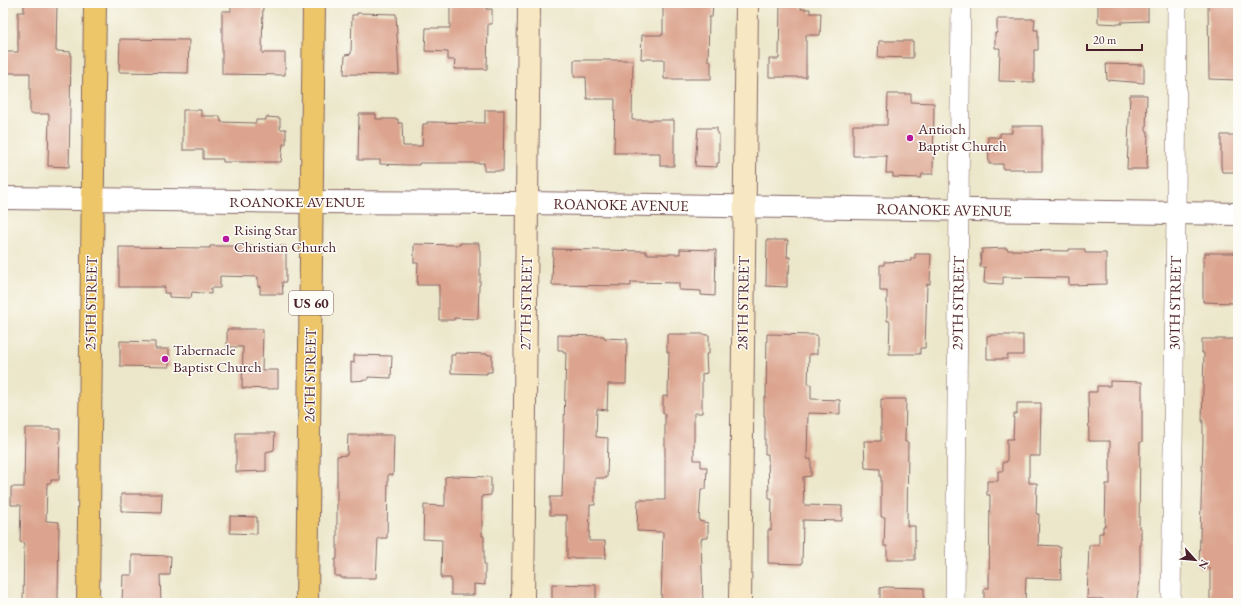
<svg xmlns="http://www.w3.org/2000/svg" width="1241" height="606" font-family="'EB Garamond',serif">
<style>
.building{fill:#dca48e}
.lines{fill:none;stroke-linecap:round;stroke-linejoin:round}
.minor-casing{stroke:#836563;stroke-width:20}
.tertiary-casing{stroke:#836563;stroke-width:24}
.secondary-casing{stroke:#836563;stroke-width:24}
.primary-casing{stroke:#836563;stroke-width:24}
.minor{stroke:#fff;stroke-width:19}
.tertiary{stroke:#fff;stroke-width:22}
.secondary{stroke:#f7e8c3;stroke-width:22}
.primary{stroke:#ecc669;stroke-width:22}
.poi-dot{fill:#b5179e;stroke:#fdfcf7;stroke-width:1.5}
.labels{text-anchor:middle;stroke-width:3;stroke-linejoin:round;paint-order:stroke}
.shield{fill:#fdfcf7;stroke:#806168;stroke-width:1}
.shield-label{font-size:14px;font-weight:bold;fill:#4a1f2b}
.poi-label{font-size:15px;fill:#4a1f2b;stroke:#fdfcf7;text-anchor:start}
.street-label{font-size:15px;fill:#4a1f2b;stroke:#fdfcf7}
</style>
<rect width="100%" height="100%" fill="#fdfcf7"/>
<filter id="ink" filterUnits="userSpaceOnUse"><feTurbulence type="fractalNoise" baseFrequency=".025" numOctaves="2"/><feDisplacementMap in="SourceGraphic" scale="8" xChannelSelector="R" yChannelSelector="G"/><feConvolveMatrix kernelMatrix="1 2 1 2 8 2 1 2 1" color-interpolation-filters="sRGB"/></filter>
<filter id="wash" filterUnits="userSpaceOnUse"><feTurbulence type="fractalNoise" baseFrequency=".012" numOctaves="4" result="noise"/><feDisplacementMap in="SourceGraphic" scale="16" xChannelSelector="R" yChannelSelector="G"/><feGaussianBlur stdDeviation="0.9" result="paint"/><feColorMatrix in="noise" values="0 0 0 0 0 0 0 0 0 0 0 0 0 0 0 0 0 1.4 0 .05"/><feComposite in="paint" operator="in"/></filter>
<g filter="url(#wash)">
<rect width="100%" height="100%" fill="#ece7ca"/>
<g id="blocks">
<g class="building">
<polygon points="24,3 57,3 56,51 71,52 69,167 48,166 49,114 30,114 30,73 3,73 3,52 18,52 18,12 24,12"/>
<polygon points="231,3 263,3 262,53 285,53 285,75 222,74 222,11 231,11"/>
<polygon points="663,3 713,3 712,17 709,17 708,61 711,61 711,79 664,79 664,59 641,59 642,35 663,35"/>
<polygon points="1113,3 1148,3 1148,21 1121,22 1122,24 1098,23 1098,4 1113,5"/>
<polygon points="1213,3 1238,3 1238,80 1209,79 1208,4"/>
<polygon points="454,5 486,5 486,9 492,9 492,24 488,24 487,69 454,69 455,60 448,60 448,52 425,51 426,28 450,28 450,6 454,6"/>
<polygon points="780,5 801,5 801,9 810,9 810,13 821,13 820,35 806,35 806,77 769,77 769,59 779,59"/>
<polygon points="357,13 396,14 399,75 344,74 345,55 351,54 352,15 357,15"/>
<polygon points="997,19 1035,19 1034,30 1038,30 1038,50 1034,50 1034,82 999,81 1000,48 995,48 995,33 997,33"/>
<polygon points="120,39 189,40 188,73 119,72"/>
<polygon points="879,41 913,41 913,58 878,57"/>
<polygon points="574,60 633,60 632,120 674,120 674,166 660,166 660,153 614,153 615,99 587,99 586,77 574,77"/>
<polygon points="1106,64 1144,65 1144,83 1107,80"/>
<polygon points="888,94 911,94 911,102 934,103 933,174 922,174 921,178 893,177 893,173 886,173 887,156 853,156 853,125 887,125"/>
<polygon points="1130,95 1147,95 1146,131 1148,131 1147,169 1127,169"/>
<polygon points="183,110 201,110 201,116 220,116 221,122 256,123 256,120 266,120 266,117 280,118 280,129 286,129 286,144 283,144 281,162 223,162 223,159 203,159 203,150 183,150"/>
<polygon points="485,110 504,110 503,171 484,171 484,163 419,163 419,165 407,165 380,164 380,160 358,160 359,114 376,114 376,119 398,119 398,123 402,123 403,146 422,146 423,124 427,124 427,122 485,123"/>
<polygon points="1012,126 1042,126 1042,171 1024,171 1024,169 1003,169 1003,164 989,164 988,137 1000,137 1000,133 1012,133"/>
<polygon points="698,128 717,128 717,134 719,134 719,163 717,163 717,167 695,166"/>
<polygon points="1221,135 1238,135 1238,172 1222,172 1221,167"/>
<polygon points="767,240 788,240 787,257 790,257 789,274 787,273 787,287 766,286"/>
<polygon points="460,243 479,243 479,249 480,249 480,285 479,285 478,319 454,318 454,320 439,320 439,285 417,285 418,263 414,263 414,244 460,245"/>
<polygon points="210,246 286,246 286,282 282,282 283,294 260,294 260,286 258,287 258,277 220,276 220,288 211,288 211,294 192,292 191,298 169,297 169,293 164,293 165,287 119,287 119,247 210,248"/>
<polygon points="1007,248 1007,250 1069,251 1069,249 1085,249 1085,253 1106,253 1106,284 1069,285 1069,278 1003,277 1003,284 984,283 985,267 980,267 981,253 982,253 982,249"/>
<polygon points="553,249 646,251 646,254 680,254 680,249 716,250 715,296 701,295 701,291 679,290 679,283 631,282 631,286 552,285"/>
<polygon points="1205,253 1235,253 1236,257 1235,303 1203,302 1203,257 1205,257"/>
<polygon points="915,254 931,254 930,284 927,284 925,348 920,348 920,354 889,354 890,321 887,321 887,291 880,291 880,265 884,265 884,262 911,261 911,258 915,258"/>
<polygon points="227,329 263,329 262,370 278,370 278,388 274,388 274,389 242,388 243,347 227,347"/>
<polygon points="667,334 705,334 705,335 709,335 709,354 706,354 707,373 702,374 702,413 694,413 694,460 701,460 701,467 707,467 706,489 701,489 699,521 708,523 708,538 702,538 701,540 703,603 661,603 663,532 637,531 638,500 665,500 665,413 663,413 663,396 668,396 669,352 667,352"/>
<polygon points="767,334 817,335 817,354 809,354 808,384 811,384 811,399 840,400 840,414 808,413 807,459 811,459 811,476 803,477 804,505 842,506 842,521 803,520 802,564 768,563 768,530 771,530 772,499 769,499 768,454 765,454 765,416 764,416 764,397 766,397"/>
<polygon points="558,335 604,336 604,338 627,339 626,384 608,384 607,410 597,409 596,437 608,438 607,478 595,478 595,505 590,505 589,541 605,541 606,558 567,558 567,515 550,515 550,497 562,497 566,353 563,353 563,350 558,350"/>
<polygon points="991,335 1023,335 1023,355 1007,355 1007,359 987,359 987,336"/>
<polygon points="1202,339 1238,339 1238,603 1210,603 1210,568 1199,568 1203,441 1203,421 1202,421 1204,353 1202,353"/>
<polygon points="120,341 155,342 155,349 169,349 169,367 120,366"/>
<polygon points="455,353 488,354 488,355 492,355 492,372 487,372 487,374 451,373 451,355 455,355"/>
<polygon points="354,355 392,356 391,378 368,377 368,380 351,381 351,362 354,363"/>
<polygon points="1110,381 1142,382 1142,442 1140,442 1139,528 1141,528 1141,545 1140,545 1140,582 1136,603 1103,603 1103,599 1087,599 1089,545 1099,545 1099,533 1103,533 1103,526 1105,526 1106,484 1110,484 1110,441 1089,441 1088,392 1097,392 1097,386 1110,386"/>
<polygon points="881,399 906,399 905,442 908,442 907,526 915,526 915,560 887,560 887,546 884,546 885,517 881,517 881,477 880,477 880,469 865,468 864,441 881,441"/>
<polygon points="1017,403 1041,403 1040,456 1029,456 1029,483 1037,483 1036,514 1039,514 1038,545 1058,546 1058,547 1060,547 1061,579 1026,578 1025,603 984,603 984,588 989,588 990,495 987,495 987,481 998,481 998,471 1003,471 1003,462 1007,462 1007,439 1013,439 1014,414 1017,414"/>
<polygon points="25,428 52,428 52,429 60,429 59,480 51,480 51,483 47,483 46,521 59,522 58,603 23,603 24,543 20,542 21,505 11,505 11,487 24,487"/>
<polygon points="236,433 275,433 274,450 266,452 266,471 236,472"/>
<polygon points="348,435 394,435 393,475 388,474 387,538 378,538 376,578 341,578 341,576 335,576 335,559 337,559 337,456 347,455"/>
<polygon points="452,476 491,477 491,495 482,496 482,536 484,536 484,564 485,564 485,585 474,584 474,595 451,595 451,578 441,578 442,540 423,539 424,505 445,506 445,477"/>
<polygon points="121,494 162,494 161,513 125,512 125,511 121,511"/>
<polygon points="230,516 257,517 257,534 230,533"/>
<polygon points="132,555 171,556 170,575 160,575 161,603 122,603 123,575 132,575"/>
<polygon points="552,584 596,585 596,599 553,600 552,598"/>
<polygon points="885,587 924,588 924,603 880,603 880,588"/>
</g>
</g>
</g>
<g filter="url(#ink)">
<use href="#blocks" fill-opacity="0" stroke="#836563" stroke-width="1"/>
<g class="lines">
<g class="minor-casing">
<g id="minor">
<polyline points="955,603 961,3"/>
<polyline points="1171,603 1176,213 1177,3"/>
</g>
</g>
<g class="tertiary-casing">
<polyline id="tertiary" points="3,198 312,202 527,203 1238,214"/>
</g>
<g class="secondary-casing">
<g id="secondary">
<polyline points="523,603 529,3"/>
<polyline points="740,603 747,3"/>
</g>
</g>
<g class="primary-casing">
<g id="primary">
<polyline points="88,603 95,3"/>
<polyline points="307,603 314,3"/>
</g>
</g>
<use href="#minor" class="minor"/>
<use href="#tertiary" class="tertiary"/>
<use href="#secondary" class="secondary"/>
<use href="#primary" class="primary"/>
</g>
</g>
<g class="poi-dot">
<circle cx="910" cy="138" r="4"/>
<circle cx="226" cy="239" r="4"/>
<circle cx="165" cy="359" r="4"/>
</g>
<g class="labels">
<rect class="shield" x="289" y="291" width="44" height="24" rx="3"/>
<g class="shield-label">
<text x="311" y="308">US 60</text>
</g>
<g class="poi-label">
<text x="918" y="134">Antioch<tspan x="918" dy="17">Baptist Church</tspan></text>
<text x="234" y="235">Rising Star<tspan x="234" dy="17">Christian Church</tspan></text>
<text x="173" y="355">Tabernacle<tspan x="173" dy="17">Baptist Church</tspan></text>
</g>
<g class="street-label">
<text x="297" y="207">ROANOKE AVENUE</text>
<text transform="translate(621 205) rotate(1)" y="5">ROANOKE AVENUE</text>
<text transform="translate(944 210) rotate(1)" y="5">ROANOKE AVENUE</text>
<text transform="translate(91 303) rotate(-89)" y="5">25TH STREET</text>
<text transform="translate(526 303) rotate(-89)" y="5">27TH STREET</text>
<text transform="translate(743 303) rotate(-89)" y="5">28TH STREET</text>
<text transform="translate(958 303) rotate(-89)" y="5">29TH STREET</text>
<text transform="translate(1175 303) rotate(-89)" y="5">30TH STREET</text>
<text transform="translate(310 375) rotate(-89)" y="5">26TH STREET</text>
</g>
</g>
<rect width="1241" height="606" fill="none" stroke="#fdfcf7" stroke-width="16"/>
<g transform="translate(1195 560) rotate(117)" stroke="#fdfcf7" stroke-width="3" paint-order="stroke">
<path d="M0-3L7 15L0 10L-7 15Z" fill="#4a1f2b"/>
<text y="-6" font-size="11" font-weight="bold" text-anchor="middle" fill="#4a1f2b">N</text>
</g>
<path d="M1087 44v6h55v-6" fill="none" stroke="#4a1f2b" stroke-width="2"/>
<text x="1093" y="44" font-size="12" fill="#4a1f2b" stroke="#fdfcf7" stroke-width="3" paint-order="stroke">20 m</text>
</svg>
